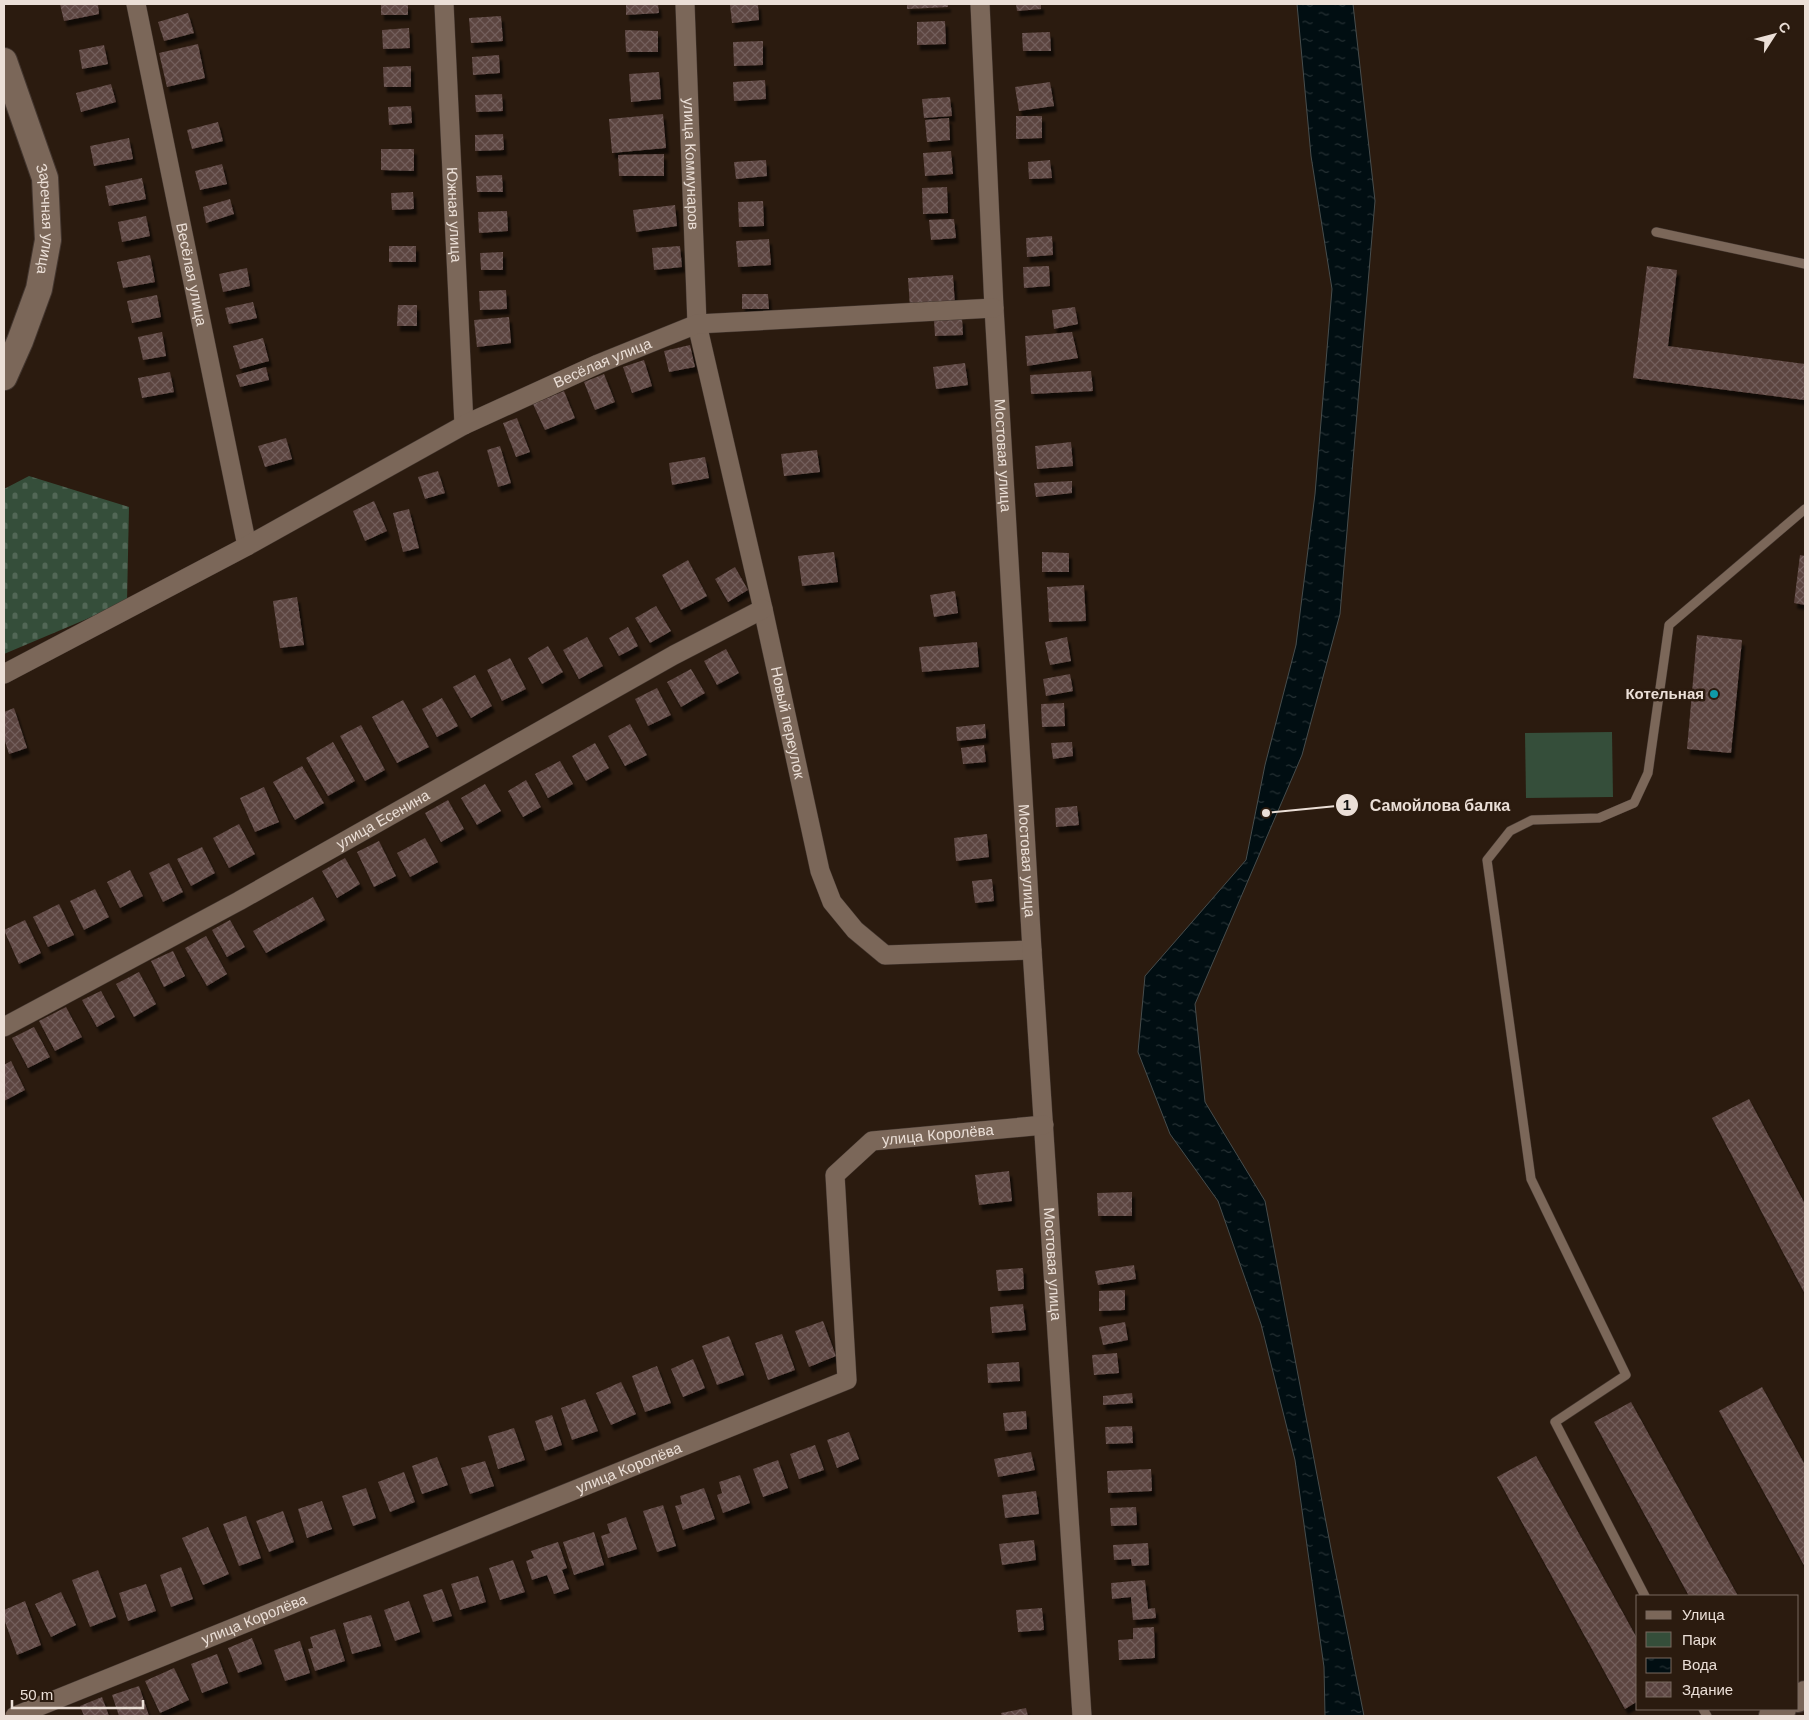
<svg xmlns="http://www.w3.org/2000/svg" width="1809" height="1720" font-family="Arial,sans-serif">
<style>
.cemetery{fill:url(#cemetery-stones)}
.park{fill:#354e3a}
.water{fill:url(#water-ripples);stroke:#474d4d}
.building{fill:url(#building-cross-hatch);filter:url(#shadow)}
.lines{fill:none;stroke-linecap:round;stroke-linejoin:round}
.lane-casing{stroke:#43362f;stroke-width:10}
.street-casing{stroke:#43362f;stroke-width:20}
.secondary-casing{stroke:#43362f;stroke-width:28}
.lane{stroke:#7b6759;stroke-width:9}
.street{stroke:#7b6759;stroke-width:19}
.secondary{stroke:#7b6759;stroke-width:26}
.culture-dot{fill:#0f9aa8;stroke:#2b1b0f;stroke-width:2}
.labels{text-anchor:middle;stroke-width:5;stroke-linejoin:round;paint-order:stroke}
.street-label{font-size:15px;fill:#ebdfd7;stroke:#2b1b0f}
.poi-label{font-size:15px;font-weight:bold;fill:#ebdfd7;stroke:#2b1b0f;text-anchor:end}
.leader{fill:none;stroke:#ebdfd7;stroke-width:2}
.callout-dot{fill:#ebdfd7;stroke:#2b1b0f;stroke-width:2}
.mark-label{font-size:15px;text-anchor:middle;font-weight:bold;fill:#111}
.callout-label{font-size:16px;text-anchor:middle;font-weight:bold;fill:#ebdfd7;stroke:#2b1b0f;stroke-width:5;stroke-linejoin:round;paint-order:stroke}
</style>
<defs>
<pattern id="cemetery-stones" width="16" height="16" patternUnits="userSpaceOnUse" patternTransform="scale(1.25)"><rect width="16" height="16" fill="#354e3a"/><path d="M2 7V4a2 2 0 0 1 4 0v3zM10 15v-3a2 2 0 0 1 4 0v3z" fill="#526756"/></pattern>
<pattern id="water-ripples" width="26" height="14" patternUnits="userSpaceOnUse" patternTransform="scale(1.25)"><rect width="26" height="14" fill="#010e12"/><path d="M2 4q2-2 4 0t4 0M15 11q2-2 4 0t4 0" fill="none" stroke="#263134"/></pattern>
<pattern id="building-cross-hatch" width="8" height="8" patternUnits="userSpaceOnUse" patternTransform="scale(1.25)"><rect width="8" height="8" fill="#5b4440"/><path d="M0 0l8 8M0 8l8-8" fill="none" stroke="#735f5b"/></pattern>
<filter id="shadow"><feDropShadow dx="3" dy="5.5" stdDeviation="1" flood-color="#0009"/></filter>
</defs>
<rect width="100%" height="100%" fill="#2b1b0f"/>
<polygon class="cemetery" points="29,476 129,507 127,602 4,654 4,489"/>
<polygon class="park" points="1612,732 1613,797 1526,798 1525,733"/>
<polygon class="water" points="1297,4 1353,4 1375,201 1340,614 1302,755 1195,1004 1205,1102 1265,1201 1332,1554 1364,1716 1325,1716 1324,1667 1295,1460 1261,1324 1218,1201 1170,1134 1138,1052 1145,976 1246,860 1265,765 1296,645 1315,494 1332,289 1311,156"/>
<g class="building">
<polygon points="60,4 98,4 99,14 64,21"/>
<rect x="381" y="4" width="27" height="11"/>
<polygon points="626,4 658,4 659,13 626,15"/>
<polygon points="758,4 759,20 732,23 730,5"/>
<polygon points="907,4 948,4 948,7 907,9"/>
<polygon points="1016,4 1041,4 1041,9 1017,11"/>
<polygon points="188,13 194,33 164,41 158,22"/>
<polygon points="501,16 503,41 471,43 469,18"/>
<polygon points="945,21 946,44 917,45 917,22"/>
<polygon points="409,28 410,48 383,49 382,30"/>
<polygon points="625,30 658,31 658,52 626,52"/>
<polygon points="1050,32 1051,51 1023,51 1022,33"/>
<polygon points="763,41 763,65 734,66 733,42"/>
<polygon points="198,44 205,78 167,87 159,53"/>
<polygon points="104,45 108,64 82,69 79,50"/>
<polygon points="499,55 500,73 473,75 472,57"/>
<polygon points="411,66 411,87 384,87 383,67"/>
<polygon points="659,72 661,99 631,102 629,74"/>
<polygon points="765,80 766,99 734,101 733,82"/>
<polygon points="1050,82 1054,106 1019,111 1015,87"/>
<polygon points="111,84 116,102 81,112 76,93"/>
<polygon points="502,94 503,111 476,112 475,95"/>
<polygon points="950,97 952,116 924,118 922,99"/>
<polygon points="411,106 412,123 389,125 388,107"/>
<polygon points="663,114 666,148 612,153 609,119"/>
<polygon points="1016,116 1042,116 1042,138 1016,139"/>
<polygon points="949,118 950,140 927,142 925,120"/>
<polygon points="218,122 223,141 192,149 187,130"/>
<polygon points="503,134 504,150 475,151 475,135"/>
<polygon points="129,138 133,159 94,166 90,146"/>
<polygon points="381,149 414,149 414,171 381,170"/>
<polygon points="951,151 953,174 925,176 923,153"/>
<polygon points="664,154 664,176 619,176 618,155"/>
<polygon points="766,160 767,176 736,179 734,162"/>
<polygon points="1050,160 1052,178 1029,179 1028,162"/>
<polygon points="222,164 227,184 200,190 195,171"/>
<polygon points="502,175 503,192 477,192 476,176"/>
<polygon points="142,178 146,199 109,206 105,186"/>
<polygon points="947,187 948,213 923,214 922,188"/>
<polygon points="413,192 414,209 392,210 391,193"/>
<polygon points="230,199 234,214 206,223 203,207"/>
<polygon points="763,201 764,226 739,227 738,202"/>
<polygon points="675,205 677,226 636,232 633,210"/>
<polygon points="507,211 508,231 479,233 478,212"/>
<polygon points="146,216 150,236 122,242 118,222"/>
<polygon points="954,219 956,238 931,240 929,220"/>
<polygon points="1052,236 1053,255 1027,257 1026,238"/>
<polygon points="769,239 771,265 738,267 736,241"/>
<rect x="389" y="246" width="27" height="16"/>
<polygon points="680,246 682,267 654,270 652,248"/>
<polygon points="503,252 503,270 481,270 480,253"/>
<polygon points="150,255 155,282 123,288 117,262"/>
<polygon points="1049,266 1050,286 1024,288 1023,267"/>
<polygon points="1647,266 1677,270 1668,346 1805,364 1804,400 1633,378"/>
<polygon points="247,268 250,286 223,292 219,274"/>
<polygon points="953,275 955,305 910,308 908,278"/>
<polygon points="506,290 507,309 480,310 479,291"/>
<polygon points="742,294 768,294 769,309 742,309"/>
<polygon points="157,295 161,317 132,323 127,301"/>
<polygon points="253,302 257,318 229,324 225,308"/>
<polygon points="398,305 417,305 417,326 397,326"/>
<polygon points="1075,307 1078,324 1054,329 1052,310"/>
<polygon points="509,317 511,343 477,347 474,320"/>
<polygon points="962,318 963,335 935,336 934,320"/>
<polygon points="162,332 166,356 143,360 138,337"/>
<polygon points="1072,332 1078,358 1027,366 1025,336"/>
<polygon points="263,338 269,361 240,369 233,346"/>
<polygon points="690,345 695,367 669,372 664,351"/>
<polygon points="644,360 652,386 632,393 623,367"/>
<polygon points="965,363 968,385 936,389 933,367"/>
<polygon points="266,367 269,380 240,387 236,375"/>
<polygon points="1091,371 1093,391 1031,394 1030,375"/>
<polygon points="170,372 174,392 142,398 138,378"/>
<polygon points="604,374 615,402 595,410 584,382"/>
<polygon points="564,391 575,418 545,430 533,404"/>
<polygon points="517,418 530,452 516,457 503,423"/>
<polygon points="286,438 292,459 265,467 258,446"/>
<polygon points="1071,442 1073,466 1037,469 1035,446"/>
<polygon points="500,446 511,483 498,487 487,450"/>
<polygon points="817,450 820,472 784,476 781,454"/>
<polygon points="705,457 709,478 672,485 669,463"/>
<polygon points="438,471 445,493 425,499 418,477"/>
<polygon points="1072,481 1072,493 1036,497 1034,483"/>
<polygon points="374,501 387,531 365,541 353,511"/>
<polygon points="409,509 419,548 403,552 393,513"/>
<polygon points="834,552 838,582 802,586 798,556"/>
<polygon points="1042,552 1069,553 1069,572 1042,572"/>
<polygon points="1800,555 1805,556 1805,605 1794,603"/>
<polygon points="688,560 707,596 681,610 662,575"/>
<polygon points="735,567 748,590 728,602 715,579"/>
<polygon points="1084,585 1086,621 1049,622 1047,587"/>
<polygon points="955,591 958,613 934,617 930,595"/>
<polygon points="297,597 304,645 280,648 273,601"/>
<polygon points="656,606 671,631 650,643 635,618"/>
<polygon points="628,627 638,646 619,656 609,638"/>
<polygon points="1697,635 1742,640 1731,753 1687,749"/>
<polygon points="587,637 603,666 579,679 563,650"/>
<polygon points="1067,637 1071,661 1050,665 1045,642"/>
<polygon points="977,642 979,667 922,672 919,647"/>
<polygon points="548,646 563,672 542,684 528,658"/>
<polygon points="726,649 739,673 717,685 704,661"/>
<polygon points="510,658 526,689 502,701 487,670"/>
<polygon points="691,669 705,693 681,707 667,682"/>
<polygon points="1070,674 1073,691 1046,696 1043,679"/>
<polygon points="475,675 492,706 471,718 453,687"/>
<polygon points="657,688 671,715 648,726 635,699"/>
<polygon points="442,698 458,726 437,737 422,709"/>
<polygon points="403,700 429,747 397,763 372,717"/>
<polygon points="1064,703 1065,726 1042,727 1041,704"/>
<polygon points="14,708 27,748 9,754 4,738 4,712"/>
<polygon points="630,724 647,755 625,766 608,736"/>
<polygon points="985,724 986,738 957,741 956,727"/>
<polygon points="361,725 385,770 365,781 340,736"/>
<polygon points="333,742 355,781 328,796 306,758"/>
<polygon points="1072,742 1073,756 1053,759 1051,743"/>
<polygon points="595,743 609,768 586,781 572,756"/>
<polygon points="984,745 986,762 963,764 961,748"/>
<polygon points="560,761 573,784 548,798 535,774"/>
<polygon points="302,766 324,803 295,820 273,782"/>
<polygon points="526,780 541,807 523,817 508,791"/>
<polygon points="485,784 501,811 477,825 461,798"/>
<polygon points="264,787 279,822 255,832 240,798"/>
<polygon points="448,800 464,829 441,842 425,813"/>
<polygon points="1077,806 1079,825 1056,827 1055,808"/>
<polygon points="239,824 255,854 229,868 213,838"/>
<polygon points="987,834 989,857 956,861 954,838"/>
<polygon points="425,838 438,862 410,877 397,853"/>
<polygon points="379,841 396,876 374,887 357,852"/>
<polygon points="202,847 215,873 191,886 177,859"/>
<polygon points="345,858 360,884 337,898 322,871"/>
<polygon points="169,863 183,892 163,902 149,873"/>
<polygon points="130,870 143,896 120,908 107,882"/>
<polygon points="992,879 994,901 975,903 972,881"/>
<polygon points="95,889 109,917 84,930 70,901"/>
<polygon points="313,897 325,920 266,953 253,931"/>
<polygon points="59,904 74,935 48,947 33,917"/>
<polygon points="25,920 41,953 19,964 4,930"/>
<polygon points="230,920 245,947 227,957 212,930"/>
<polygon points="206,936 227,974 207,986 185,948"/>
<polygon points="173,951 185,976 164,987 151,961"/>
<polygon points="139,972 156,1004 134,1017 116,984"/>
<polygon points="101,991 115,1017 97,1027 82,1000"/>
<polygon points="66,1007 82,1037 55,1051 39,1021"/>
<polygon points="34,1027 50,1057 28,1068 12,1038"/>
<polygon points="11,1061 25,1090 4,1101 4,1065"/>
<polygon points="1749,1099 1805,1204 1805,1294 1712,1118"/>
<polygon points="1009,1171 1012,1201 979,1205 975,1175"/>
<polygon points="1132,1192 1132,1216 1098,1216 1097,1193"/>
<polygon points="1134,1265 1136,1279 1098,1285 1095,1271"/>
<polygon points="1023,1268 1024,1289 998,1291 996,1270"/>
<polygon points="1125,1290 1125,1310 1099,1311 1099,1291"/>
<polygon points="1023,1304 1026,1330 992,1333 990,1307"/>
<polygon points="823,1321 836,1356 809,1367 795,1331"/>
<polygon points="1125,1322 1128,1340 1103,1345 1099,1327"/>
<polygon points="782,1334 795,1370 768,1380 755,1343"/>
<polygon points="729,1336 744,1375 717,1385 702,1346"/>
<polygon points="1117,1353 1119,1373 1094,1375 1092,1355"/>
<polygon points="693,1359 705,1388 683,1397 671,1369"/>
<polygon points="1019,1362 1020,1381 988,1383 987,1364"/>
<polygon points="657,1366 671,1403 645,1412 632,1376"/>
<polygon points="621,1382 636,1414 611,1425 596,1393"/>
<polygon points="1762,1387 1805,1465 1805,1567 1719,1411"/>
<polygon points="1132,1393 1133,1403 1103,1405 1103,1396"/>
<polygon points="585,1399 598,1431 572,1440 561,1408"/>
<polygon points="1631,1402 1738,1596 1689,1596 1594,1422"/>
<polygon points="1026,1411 1027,1429 1005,1431 1003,1413"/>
<polygon points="552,1415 562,1445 545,1451 535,1421"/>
<polygon points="1132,1426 1133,1443 1106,1444 1105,1427"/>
<polygon points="514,1428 525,1460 498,1469 488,1436"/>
<polygon points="849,1432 859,1459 837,1468 827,1440"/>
<polygon points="815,1445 824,1470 799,1479 790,1454"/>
<polygon points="1031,1452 1035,1470 998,1477 994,1459"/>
<polygon points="1536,1456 1638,1640 1638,1701 1625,1709 1497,1477"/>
<polygon points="437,1457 448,1485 422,1494 412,1466"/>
<polygon points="778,1460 788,1488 763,1497 753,1469"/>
<polygon points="485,1461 494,1486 470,1494 461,1468"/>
<polygon points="1151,1469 1152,1491 1108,1493 1107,1471"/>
<polygon points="404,1472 415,1502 390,1512 378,1482"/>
<polygon points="740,1475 750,1503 723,1513 717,1495 722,1493 719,1482"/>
<polygon points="366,1488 376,1518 353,1526 342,1496"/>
<polygon points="704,1488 715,1519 683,1530 675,1506 682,1504 680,1496"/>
<polygon points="1036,1491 1039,1514 1005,1518 1002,1495"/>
<polygon points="322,1501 332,1529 307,1538 298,1509"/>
<polygon points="663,1505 676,1546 657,1552 643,1511"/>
<polygon points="1136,1507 1137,1525 1111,1526 1110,1508"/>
<polygon points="283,1511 294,1542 269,1552 256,1521"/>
<polygon points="246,1516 261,1558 239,1566 223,1524"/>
<polygon points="626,1517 637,1549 608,1558 601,1536 610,1533 607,1524"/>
<polygon points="208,1527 229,1574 203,1585 182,1538"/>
<polygon points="594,1532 604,1565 574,1575 563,1542"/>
<polygon points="1034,1540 1036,1560 1002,1565 999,1544"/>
<polygon points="558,1542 567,1568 562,1570 569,1589 554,1594 547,1575 532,1580 526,1561 534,1558 531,1551"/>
<polygon points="1148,1543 1149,1565 1132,1566 1131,1559 1114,1560 1113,1545"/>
<polygon points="513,1560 525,1592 500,1600 489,1568"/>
<polygon points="181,1567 193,1599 171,1607 160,1575"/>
<polygon points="98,1570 116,1617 90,1627 72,1580"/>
<polygon points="478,1576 486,1602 460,1610 451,1584"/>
<polygon points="1145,1580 1148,1609 1155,1608 1156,1618 1133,1620 1131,1597 1112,1599 1111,1583"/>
<polygon points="146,1584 156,1611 128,1621 119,1593"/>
<polygon points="442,1589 452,1616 433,1622 423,1595"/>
<polygon points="61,1592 76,1625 51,1637 35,1604"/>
<polygon points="25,1601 41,1645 17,1655 4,1619 4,1610"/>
<polygon points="409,1601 420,1632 395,1641 384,1610"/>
<polygon points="1042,1608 1044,1630 1018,1632 1016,1610"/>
<polygon points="371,1615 381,1646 352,1654 343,1623"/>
<polygon points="1154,1627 1155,1658 1119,1660 1118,1640 1133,1639 1133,1628"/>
<polygon points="335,1629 345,1661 315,1671 308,1649 313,1648 310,1637"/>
<polygon points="252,1638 262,1664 238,1673 228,1648"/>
<polygon points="300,1641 310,1673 285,1681 274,1650"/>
<polygon points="217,1654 228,1683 202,1693 191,1664"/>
<polygon points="174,1668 189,1700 160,1713 145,1681"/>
<polygon points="139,1686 149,1716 119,1716 112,1695"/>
<polygon points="102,1697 109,1716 84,1716 80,1706"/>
<polygon points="1026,1708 1028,1716 1002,1716 1001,1713"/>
</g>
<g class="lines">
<g class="lane-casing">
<g id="lane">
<polyline points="1656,232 1805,264"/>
<polyline points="1645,1596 1555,1422 1626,1375 1531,1179 1487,860 1510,831 1532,820 1599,818 1634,803 1648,773 1669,625 1805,509"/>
<polyline points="1703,1709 1707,1716"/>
</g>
</g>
<g class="street-casing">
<g id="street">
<path id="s1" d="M136,4l111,542"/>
<path id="s2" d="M444,4l20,421"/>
<path id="s3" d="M685,4l12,320 66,285 57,262 12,31 23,28 30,25 147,-5"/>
<path id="s4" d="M980,4l14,304 38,642 50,766"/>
<path id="s5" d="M4,674l243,-128 217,-121 134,-61 99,-40 297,-16"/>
<path id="s6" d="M4,1027l235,-126 435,-246 89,-46"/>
<path id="s7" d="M15,1716l832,-336 -12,-205 37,-34 172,-16"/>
</g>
</g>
<g class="secondary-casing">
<g id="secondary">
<path id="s8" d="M4,61l41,117 3,62 -9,49 -19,52 -16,36"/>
<polyline points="1798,1699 1805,1694"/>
<polyline points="1772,1716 1783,1709"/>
</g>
</g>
<use href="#lane" class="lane"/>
<use href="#street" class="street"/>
<use href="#secondary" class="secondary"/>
</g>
<circle class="culture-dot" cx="1714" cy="694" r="5"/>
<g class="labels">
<g class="street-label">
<text dy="5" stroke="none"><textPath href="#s3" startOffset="160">улица Коммунаров</textPath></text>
<text dy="5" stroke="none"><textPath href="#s2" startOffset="211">Южная улица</textPath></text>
<text dy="5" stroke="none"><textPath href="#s8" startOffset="165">Заречная улица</textPath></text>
<text dy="5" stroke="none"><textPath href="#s1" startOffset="276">Весёлая улица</textPath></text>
<text dy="5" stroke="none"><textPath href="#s5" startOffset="675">Весёлая улица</textPath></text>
<text dy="5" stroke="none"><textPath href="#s4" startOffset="452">Мостовая улица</textPath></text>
<text dy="5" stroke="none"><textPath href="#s3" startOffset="729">Новый переулок</textPath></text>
<text dy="5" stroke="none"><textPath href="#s6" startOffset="432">улица Есенина</textPath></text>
<text dy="5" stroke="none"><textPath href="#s4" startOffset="858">Мостовая улица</textPath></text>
<text dy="5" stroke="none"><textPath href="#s7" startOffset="1219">улица Королёва</textPath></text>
<text dy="5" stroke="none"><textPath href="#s4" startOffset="1262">Мостовая улица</textPath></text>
<text dy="5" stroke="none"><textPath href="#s7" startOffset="662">улица Королёва</textPath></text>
<text dy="5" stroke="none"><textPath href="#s7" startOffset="258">улица Королёва</textPath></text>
</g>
<g class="poi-label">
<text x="1704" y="699">Котельная</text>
</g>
</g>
<path class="leader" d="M1266 813L1347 805"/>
<g class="callout-dot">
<circle cx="1266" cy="813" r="5"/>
<circle cx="1347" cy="805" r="12"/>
</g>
<g class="mark-label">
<text x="1347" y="810">1</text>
</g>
<g class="callout-label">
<text x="1440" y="811">Самойлова балка</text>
</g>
<rect width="1809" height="1720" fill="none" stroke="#ebdfd7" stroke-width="10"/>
<rect x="1636" y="1595" width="162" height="115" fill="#2b1b0f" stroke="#78695f"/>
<rect x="1646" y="1611" width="25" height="8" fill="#7b6759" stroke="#78695f"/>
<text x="1682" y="1620" font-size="15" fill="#ebdfd7">Улица</text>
<rect x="1646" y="1632" width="25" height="15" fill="#354e3a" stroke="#78695f"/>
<text x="1682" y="1645" font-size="15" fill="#ebdfd7">Парк</text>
<rect x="1646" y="1658" width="25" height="15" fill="url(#water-ripples)" stroke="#78695f"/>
<text x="1682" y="1670" font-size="15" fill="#ebdfd7">Вода</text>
<rect x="1646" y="1682" width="25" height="15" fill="url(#building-cross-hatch)" stroke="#78695f"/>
<text x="1682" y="1695" font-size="15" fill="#ebdfd7">Здание</text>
<g transform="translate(1774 35) rotate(54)" stroke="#2b1b0f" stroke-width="4" paint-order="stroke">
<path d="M0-4L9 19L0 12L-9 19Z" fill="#ebdfd7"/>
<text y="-8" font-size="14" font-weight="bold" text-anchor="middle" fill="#ebdfd7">С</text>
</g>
<path d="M12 1700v8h131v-8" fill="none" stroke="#ebdfd7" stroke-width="2.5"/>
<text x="20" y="1700" font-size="15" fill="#ebdfd7" stroke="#2b1b0f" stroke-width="4" paint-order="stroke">50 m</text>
</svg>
